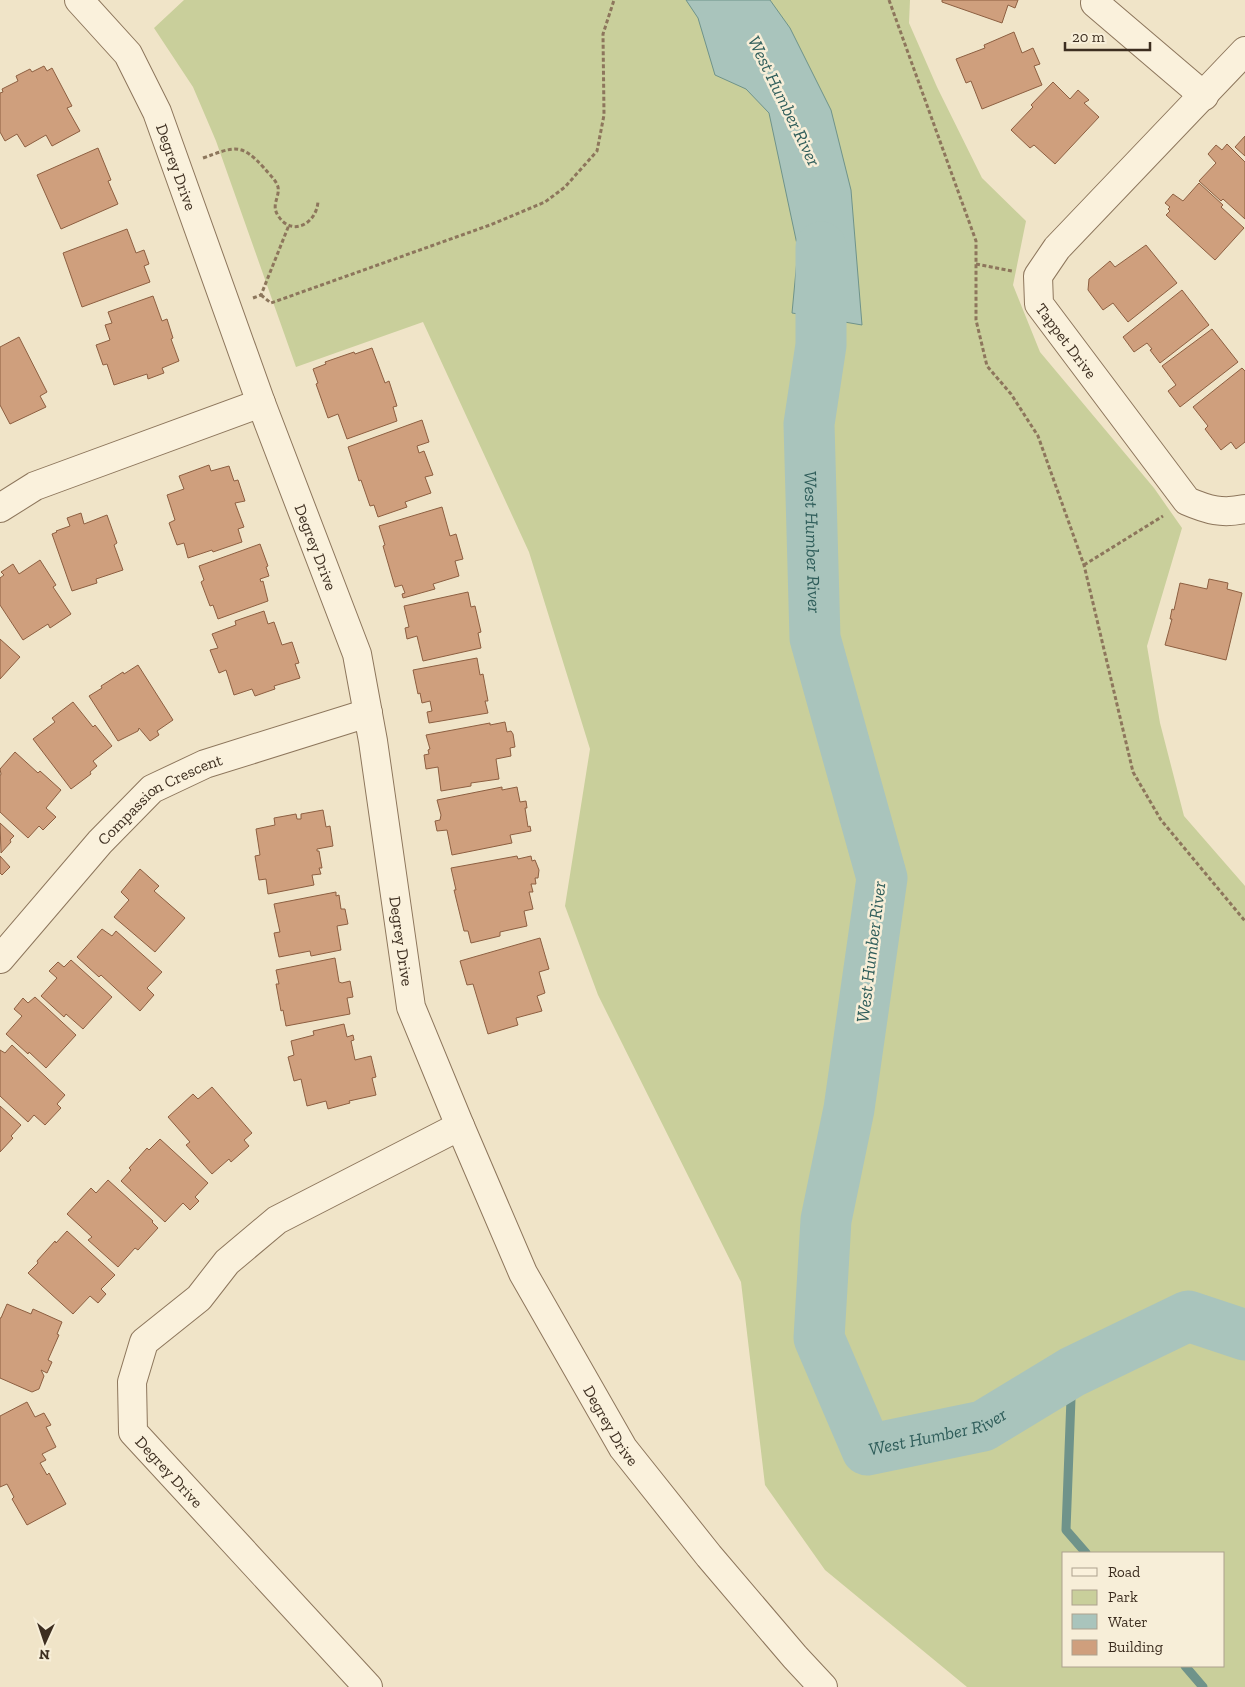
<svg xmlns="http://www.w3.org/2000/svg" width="1245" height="1687" font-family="'Zilla Slab',serif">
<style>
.green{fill:#c9cf9b;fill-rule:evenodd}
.water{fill:#a9c4bc;stroke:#6f938a}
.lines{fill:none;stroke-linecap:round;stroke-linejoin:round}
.stream{stroke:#6f938a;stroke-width:9}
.river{stroke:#a9c4bc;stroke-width:51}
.building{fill:#cf9f7d;stroke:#8d5f41}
.minor-casing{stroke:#8d765c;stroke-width:30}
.path{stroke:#8d765c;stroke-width:3;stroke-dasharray:4 2.5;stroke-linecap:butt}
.minor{stroke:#faf1dc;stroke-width:28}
.labels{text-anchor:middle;stroke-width:5;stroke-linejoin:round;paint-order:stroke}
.street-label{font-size:16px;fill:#3d2e20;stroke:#f7eed8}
.water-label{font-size:18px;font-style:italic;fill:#2f5d5a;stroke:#f7eed8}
</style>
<rect width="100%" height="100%" fill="#f0e4c8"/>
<path class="green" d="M184,0h726l-1,23 28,64 45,91 44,43 -13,64 27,67 114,136 28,40 -35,118 13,77 24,93 61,70v801h-278l-142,-117 -60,-85 -24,-203 -143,-287 -33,-89 25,-157 -61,-197 -106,-230 -127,45 -80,-226 -23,-54 -39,-59zM1064,1553h160v113h-160z"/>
<polygon class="water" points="686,0 770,0 790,28 831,110 851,190 862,325 792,313 798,249 769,113 746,89 715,75 698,18"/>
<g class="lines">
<g class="stream">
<polyline points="1072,1372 1066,1530 1086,1553"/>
<polyline points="1185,1666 1203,1687"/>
</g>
<path class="river" id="s1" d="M821,247v98l-12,79 6,214 67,240 -33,231 -23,111 -7,118 48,112 116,-24 89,-54 116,-56 57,19"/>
</g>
<g class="building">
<polygon points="942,0 1018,0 1015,8 1008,5 1002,23 942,2"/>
<polygon points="1014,32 1022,53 1033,48 1040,64 1034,66 1042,85 982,109 971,81 966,83 956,59 985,48 984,45"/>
<polygon points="44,66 47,71 52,68 72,106 67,108 80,131 52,146 46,135 25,147 17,134 5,141 0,132 0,93 3,92 2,89 18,81 16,76 30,69 32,72"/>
<polygon points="1053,82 1070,99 1078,90 1089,100 1084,103 1099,117 1055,164 1034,145 1030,148 1011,130 1033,107 1031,105"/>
<polygon points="1245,136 1245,156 1235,147"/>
<polygon points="1227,144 1245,162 1245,219 1223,199 1221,201 1199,181 1216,163 1208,154 1216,145 1222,150"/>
<polygon points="98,148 111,180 108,181 118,204 61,229 37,175"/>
<polygon points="1199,183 1223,205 1221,207 1244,228 1215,260 1166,215 1170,211 1168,209 1170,207 1165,203 1173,194 1183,201"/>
<polygon points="127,229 136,253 144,250 149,264 144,266 150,282 82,307 63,253"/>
<polygon points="1146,245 1177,283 1128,322 1113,303 1103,310 1088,290 1089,279 1110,261 1115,267"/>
<polygon points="1182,290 1209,325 1160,363 1150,350 1152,349 1147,343 1134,352 1123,337"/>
<polygon points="153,296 162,321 167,319 173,338 171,339 179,361 162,368 164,373 148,379 147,374 114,385 107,364 103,365 96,345 110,340 105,325 112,323 108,312"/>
<polygon points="1212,329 1238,362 1180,407 1168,391 1176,385 1162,366"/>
<polygon points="19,337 47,392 40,396 46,407 10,424 0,405 0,347"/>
<polygon points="372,348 385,383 389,381 397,406 393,407 397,421 347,439 338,414 328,418 316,384 318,383 313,369 326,364 325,362 354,352 355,354"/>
<polygon points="1242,368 1245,371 1245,442 1236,449 1231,442 1221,450 1205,429 1208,426 1193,407"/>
<polygon points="422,420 429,442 417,446 419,453 424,451 433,475 425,477 431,493 405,502 407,507 378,517 374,505 370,506 361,480 359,481 348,447"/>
<polygon points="209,465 211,471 229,466 234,481 238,480 245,501 235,503 244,527 238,529 242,542 213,552 212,550 188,558 184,543 177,545 169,523 175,520 167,495 184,489 179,476"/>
<polygon points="442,507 450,536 456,534 463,559 455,561 459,576 433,584 435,589 403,598 402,594 405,593 402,585 395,587 383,546 385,545 379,526"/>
<polygon points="81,513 84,524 107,515 117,543 114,545 123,570 96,579 97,583 72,591 52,534 57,532 56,531 70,526 67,518"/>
<polygon points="260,544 268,566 266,567 269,576 260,579 261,582 263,581 268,601 218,619 213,605 210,606 201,582 204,580 199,566"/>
<polygon points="40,560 56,585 53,587 71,614 50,628 48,624 23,640 0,605 0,578 4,575 1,572 13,564 19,574"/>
<polygon points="1209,579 1228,583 1227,589 1242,593 1226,660 1165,645 1172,619 1170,619 1172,609 1174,610 1180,583 1207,589"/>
<polygon points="468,592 471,607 475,606 481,632 478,633 481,648 423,661 417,636 407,639 405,628 409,627 404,606"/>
<polygon points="264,611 268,624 274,622 282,645 292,642 299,663 295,664 300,678 274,686 275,689 255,696 252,689 234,695 226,670 219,673 210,650 218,648 212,634 236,625 235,621"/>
<polygon points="0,639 20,657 0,679"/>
<polygon points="477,658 480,675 483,674 488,701 485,701 488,713 429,723 427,712 432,711 430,701 422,703 420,693 418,694 413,670"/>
<polygon points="138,665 173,720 157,731 159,735 150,741 139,728 138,731 118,741 89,696 102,688 101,686 123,672 124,674"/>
<polygon points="73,702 93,727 95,725 112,746 93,761 97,766 90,772 91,774 71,789 33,739 55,722 52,718"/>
<polygon points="505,722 507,732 511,731 513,734 515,747 510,748 511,756 496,759 499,779 471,783 471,786 441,791 438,767 426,769 424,755 429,754 428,750 430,749 426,735 490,723 490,725"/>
<polygon points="15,752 38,773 40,771 61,790 46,808 56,817 43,830 39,826 28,838 0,812 0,776 1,774 0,769"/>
<polygon points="502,787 502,790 517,787 520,802 526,801 527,808 525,808 528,827 530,826 531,831 510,835 512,843 452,855 447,830 437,831 435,821 440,820 441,815 437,800"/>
<polygon points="323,810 326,827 330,826 333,846 317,849 317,851 319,851 322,868 319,868 321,874 312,875 314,885 268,894 266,879 259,880 255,856 260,855 256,829 275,825 274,818 296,814 297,819 301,819 301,814"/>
<polygon points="0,823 14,836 10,840 11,842 1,853"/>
<polygon points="0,856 10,867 2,875 0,873"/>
<polygon points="517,856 518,859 531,856 532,861 535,860 539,870 538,878 535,878 536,884 531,884 533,892 529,892 533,909 524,911 527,926 500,932 500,936 471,943 468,931 464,931 454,890 456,890 451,868"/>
<polygon points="140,869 159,886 154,891 185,918 155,952 114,917 129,900 121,892"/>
<polygon points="336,892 336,896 339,895 341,909 345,909 348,924 337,926 341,950 311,956 310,951 279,957 274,933 280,932 274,904"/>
<polygon points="102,929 112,936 116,931 162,972 147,988 154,995 140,1011 101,975 99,977 77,957"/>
<polygon points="540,938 549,969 539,972 545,993 537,996 542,1011 516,1018 518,1025 488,1034 473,984 467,985 460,961"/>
<polygon points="335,958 339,982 342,983 350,981 353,997 347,998 350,1014 286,1026 283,1010 281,1011 276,984 279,984 276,970"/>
<polygon points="71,960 112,997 83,1029 66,1014 64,1017 41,996 57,978 49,971 58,962 64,967"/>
<polygon points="35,997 76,1035 46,1068 29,1052 28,1054 6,1034 22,1016 14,1009 23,998 28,1003"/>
<polygon points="344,1024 347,1037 353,1035 354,1040 351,1041 355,1060 371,1056 376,1077 372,1078 376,1095 349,1101 350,1103 328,1109 326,1101 307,1106 301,1079 294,1081 288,1057 294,1055 291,1041 314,1035 313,1031"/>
<polygon points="12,1045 65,1095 57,1104 61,1108 45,1125 34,1115 28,1122 0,1096 0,1050 5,1053"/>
<polygon points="212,1087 252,1133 244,1140 249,1146 231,1162 229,1159 212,1174 186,1145 190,1142 168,1117 193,1094 198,1099"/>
<polygon points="0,1106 21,1125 11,1136 13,1138 0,1152"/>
<polygon points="160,1139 208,1183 195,1197 199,1201 190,1210 183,1203 165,1222 121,1181 131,1170 129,1168 147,1148 149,1150"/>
<polygon points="108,1180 153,1221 152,1222 158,1228 138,1250 135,1248 118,1267 88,1240 92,1237 67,1214 91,1188 96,1193"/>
<polygon points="67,1231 115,1275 101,1289 106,1294 98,1303 90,1296 73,1314 28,1273 38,1263 37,1261 55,1241 56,1243"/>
<polygon points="7,1304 31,1314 33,1309 62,1322 57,1334 59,1335 48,1360 52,1362 47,1373 41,1370 44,1376 39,1389 32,1392 0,1378 0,1318 1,1318"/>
<polygon points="27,1402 35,1417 44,1413 51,1425 46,1427 56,1447 42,1454 46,1460 40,1463 47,1475 49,1473 66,1504 27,1525 12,1499 14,1497 7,1484 0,1487 0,1416"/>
</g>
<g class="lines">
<g class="minor-casing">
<g id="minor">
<path id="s2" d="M79,0l49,54 29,58 104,291 96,251 16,87 38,266 49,119 -183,94 -50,42 -28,36 -55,44 -12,40 1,50 235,255"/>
<polyline points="1095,3 1204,96"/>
<path id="s3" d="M1245,51l-188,197 -19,28 1,28 148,197c21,9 35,13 58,8"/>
<polyline points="0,508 35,486 261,403"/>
<path id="s4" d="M0,959l100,-117 52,-53 53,-25 163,-51"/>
<path id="s5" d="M460,1126l63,147 100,175 86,108 86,101 28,30"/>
</g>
</g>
<g class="path">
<polyline points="889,0 976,241 976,320 987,366 1011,394 1038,436 1084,565 1133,772 1161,820 1245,921"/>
<path d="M203,158c31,-11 38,-16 61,10 5,6 12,12 14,19 2,11 -8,18 1,30 14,20 38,6 39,-16"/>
<polyline points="976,264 1012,271"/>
<polyline points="261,295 271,303 490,225 545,202 565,187 597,151 604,115 603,34 614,0"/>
<polyline points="253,298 261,295 289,225"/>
<polyline points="1084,565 1163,516"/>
</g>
<use href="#minor" class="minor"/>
</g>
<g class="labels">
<g class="street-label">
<text dy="6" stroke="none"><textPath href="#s2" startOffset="196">Degrey Drive</textPath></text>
<text dy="6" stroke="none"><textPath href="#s3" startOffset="380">Tappet Drive</textPath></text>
<text dy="6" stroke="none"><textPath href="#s2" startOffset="601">Degrey Drive</textPath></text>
<text dy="6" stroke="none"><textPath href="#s4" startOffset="229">Compassion Crescent</textPath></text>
<text dy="6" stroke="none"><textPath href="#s2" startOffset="1006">Degrey Drive</textPath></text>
<text dy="6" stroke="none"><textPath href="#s5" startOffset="336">Degrey Drive</textPath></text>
<text dy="6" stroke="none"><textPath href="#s2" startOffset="1734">Degrey Drive</textPath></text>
</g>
<g class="water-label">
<text transform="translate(784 101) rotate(64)" y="6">West Humber River</text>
<text dy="6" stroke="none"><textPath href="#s1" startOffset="296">West Humber River</textPath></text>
<text transform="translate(871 952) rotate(-83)" y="6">West Humber River</text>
<text dy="6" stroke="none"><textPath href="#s1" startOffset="1301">West Humber River</textPath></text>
</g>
</g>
<rect x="1062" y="1552" width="162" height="115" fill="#f7eed8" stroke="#ada18e"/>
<rect x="1072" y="1568" width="25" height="8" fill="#faf1dc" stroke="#ada18e"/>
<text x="1108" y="1577" font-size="15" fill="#3d2e20">Road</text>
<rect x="1072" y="1590" width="25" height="15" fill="#c9cf9b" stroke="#ada18e"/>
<text x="1108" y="1602" font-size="15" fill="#3d2e20">Park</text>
<rect x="1072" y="1614" width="25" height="15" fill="#a9c4bc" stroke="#ada18e"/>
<text x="1108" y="1627" font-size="15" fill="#3d2e20">Water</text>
<rect x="1072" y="1640" width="25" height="15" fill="#cf9f7d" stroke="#ada18e"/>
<text x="1108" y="1652" font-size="15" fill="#3d2e20">Building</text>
<g transform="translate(45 1642) rotate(183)" stroke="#f7eed8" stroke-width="4" paint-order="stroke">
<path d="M0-4L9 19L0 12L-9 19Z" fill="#3d2e20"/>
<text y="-8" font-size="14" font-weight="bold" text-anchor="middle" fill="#3d2e20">N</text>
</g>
<path d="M1065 42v8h85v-8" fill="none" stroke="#3d2e20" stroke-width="2.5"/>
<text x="1072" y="42" font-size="15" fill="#3d2e20" stroke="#f7eed8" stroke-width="4" paint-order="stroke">20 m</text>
</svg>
